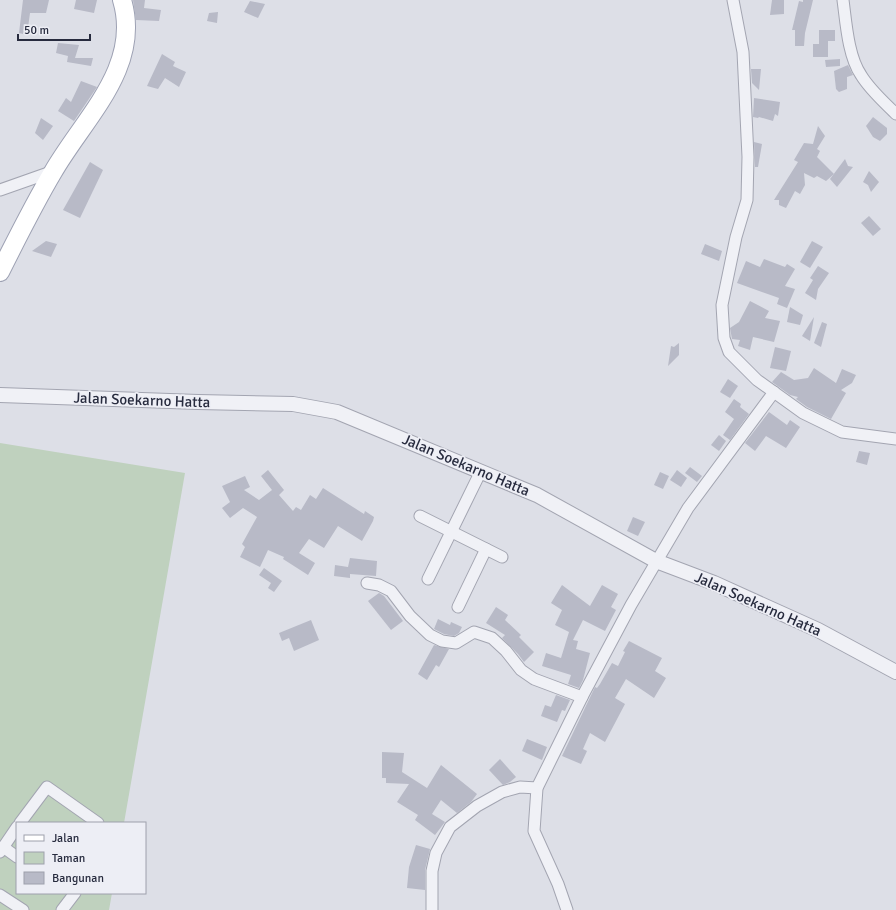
<svg xmlns="http://www.w3.org/2000/svg" width="896" height="910" font-family="Signika,sans-serif">
<style>
.green{fill:#bfd1be}
.building{fill:#b8bac7}
.lines{fill:none;stroke-linecap:round;stroke-linejoin:round}
.minor-casing{stroke:#a3a5b1;stroke-width:13}
.tertiary-casing{stroke:#a3a5b1;stroke-width:16}
.primary-casing{stroke:#9da1b3;stroke-width:20}
.minor{stroke:#f0f1f6;stroke-width:11}
.tertiary{stroke:#f0f1f6;stroke-width:14}
.primary{stroke:#fff;stroke-width:18}
.labels{text-anchor:middle;stroke-width:3.5;stroke-linejoin:round;paint-order:stroke}
.street-label{font-size:15px;fill:#272b3e;stroke:#edeef5}
</style>
<rect width="100%" height="100%" fill="#dddfe7"/>
<polygon class="green" points="0,443 185,473 124,823 17,823 17,893 112,893 109,910 0,910"/>
<g class="building">
<polygon points="23,0 49,0 46,13 30,13 27,35 19,33"/>
<polygon points="76,0 97,0 94,13 74,9"/>
<polygon points="133,0 145,0 144,8 161,10 159,21 136,20"/>
<polygon points="772,0 784,0 784,14 770,15"/>
<polygon points="803,0 813,0 805,33 804,46 795,46 795,30 792,30 799,1 803,2"/>
<polygon points="250,1 265,4 258,18 244,12"/>
<polygon points="218,12 217,23 207,21 209,13"/>
<polygon points="819,30 835,30 835,41 828,41 828,57 813,57 813,44 819,44"/>
<polygon points="58,43 79,45 75,58 93,58 91,66 67,62 68,56 56,53"/>
<polygon points="162,54 175,62 173,66 186,72 179,87 165,78 158,89 147,86"/>
<polygon points="840,59 840,66 826,67 825,60"/>
<polygon points="848,65 853,75 847,77 847,89 839,92 836,89 834,71"/>
<polygon points="751,69 761,69 759,90 752,83"/>
<polygon points="81,81 97,87 74,121 58,111 66,98 71,102"/>
<polygon points="754,98 780,102 778,116 775,114 773,121 759,117 758,118 753,117"/>
<polygon points="873,117 887,128 887,134 880,141 873,137 866,126"/>
<polygon points="41,118 53,126 43,140 35,133"/>
<polygon points="818,126 825,136 817,149 820,151 817,157 834,174 826,181 817,176 814,178 804,173 805,185 800,194 795,191 786,208 779,205 779,200 774,200 798,162 794,160 804,143 813,144"/>
<polygon points="754,142 762,144 758,167 755,167"/>
<polygon points="845,159 848,166 853,167 837,187 830,179"/>
<polygon points="90,162 103,170 80,218 63,210"/>
<polygon points="869,171 879,182 871,192 868,185 863,182"/>
<polygon points="869,216 881,229 873,236 861,223"/>
<polygon points="46,241 57,244 51,257 32,251"/>
<polygon points="812,241 823,247 810,268 800,262"/>
<polygon points="705,244 722,251 719,261 701,254"/>
<polygon points="764,259 785,267 787,264 795,269 785,286 795,289 787,308 777,304 779,298 737,283 746,261 760,267"/>
<polygon points="818,266 829,273 818,289 816,300 805,293 813,280 810,278"/>
<polygon points="750,301 769,311 765,318 780,321 774,342 753,337 750,350 738,346 740,340 732,339 730,328 739,322"/>
<polygon points="790,307 803,315 800,325 787,322"/>
<polygon points="814,317 810,341 802,336"/>
<polygon points="822,322 827,324 821,347 814,343"/>
<polygon points="679,343 679,355 668,366 671,346 674,347"/>
<polygon points="775,347 791,351 786,371 770,368"/>
<polygon points="814,368 836,383 842,369 856,375 852,383 841,390 846,393 831,419 807,407 796,399 798,397 790,395 772,382 781,372 794,380 808,378"/>
<polygon points="728,379 738,386 730,398 720,392"/>
<polygon points="734,399 741,404 740,407 749,414 730,440 723,435 734,419 725,412"/>
<polygon points="769,412 787,425 790,420 800,427 786,448 766,436 755,451 745,443"/>
<polygon points="719,435 726,441 719,451 711,445"/>
<polygon points="859,451 870,453 867,465 856,462"/>
<polygon points="690,467 702,476 697,482 685,473"/>
<polygon points="268,470 284,490 279,495 293,511 296,507 301,510 310,495 316,499 323,488 364,514 365,511 374,517 373,521 362,541 338,526 324,548 309,539 299,553 315,563 308,575 283,559 284,557 268,550 260,567 240,557 245,547 242,544 257,517 243,508 230,518 222,508 230,502 222,486 245,476 250,487 244,490 259,500 272,490 261,476"/>
<polygon points="677,470 687,478 681,487 670,480"/>
<polygon points="660,472 669,476 663,489 654,485"/>
<polygon points="633,517 645,522 638,536 627,531"/>
<polygon points="350,558 377,561 376,576 350,574 350,578 334,576 335,565 348,567"/>
<polygon points="264,568 282,581 274,592 268,588 271,583 259,575"/>
<polygon points="562,585 590,606 602,585 618,594 611,607 616,610 605,631 583,620 573,640 578,641 576,649 590,653 583,680 579,688 568,684 571,675 542,666 546,653 561,658 569,632 555,625 562,610 551,603"/>
<polygon points="379,593 384,596 403,621 391,630 368,601"/>
<polygon points="496,607 508,615 505,620 521,635 519,637 534,652 524,662 518,654 502,638 505,635 486,623"/>
<polygon points="438,619 450,625 451,622 462,627 459,633 454,636 444,634 434,629"/>
<polygon points="311,620 319,640 294,651 289,638 282,641 279,633"/>
<polygon points="629,641 662,658 655,671 666,678 654,698 626,679 615,698 625,704 605,742 590,733 583,749 587,751 581,764 562,756 595,687 597,688 600,684 612,663 618,666 625,652 623,651"/>
<polygon points="434,645 449,649 439,667 436,665 427,680 418,674"/>
<polygon points="556,695 570,700 565,711 562,710 557,722 541,716 545,705 551,707"/>
<polygon points="527,739 547,747 542,760 522,751"/>
<polygon points="382,752 404,753 402,772 427,788 441,765 477,794 471,802 457,813 441,800 432,814 445,822 435,835 415,820 418,815 397,802 409,784 386,783 386,778 382,778"/>
<polygon points="500,759 516,777 510,782 503,785 489,770"/>
<polygon points="416,845 430,849 425,870 425,890 407,888 409,867"/>
</g>
<g class="lines">
<g class="minor-casing">
<g id="minor">
<polyline points="733,0 743,52 748,157 747,200 736,237 722,305 724,338 729,352 757,380 803,413 842,432 896,439"/>
<path d="M843,0c3,22 5,56 18,75 9,15 23,27 35,39"/>
<polyline points="0,190 54,171"/>
<polyline points="420,516 502,557"/>
<polyline points="428,579 481,471"/>
<polyline points="367,583 379,585 391,591 410,616 430,635 442,641 456,643 474,632 492,638 506,651 521,670 534,679 582,697"/>
<polyline points="458,607 486,549"/>
<polyline points="20,823 47,787 98,823"/>
<polyline points="3,847 17,857"/>
<polyline points="0,852 17,827"/>
<polyline points="0,895 23,910"/>
<polyline points="62,910 75,893"/>
<polyline points="432,910 432,871 436,853 450,827 477,806 502,792 520,787 537,788"/>
<polyline points="567,910 558,884 534,831 537,788 582,697 631,605 688,508 774,392"/>
</g>
</g>
<g class="tertiary-casing">
<polyline id="tertiary" points="0,395 198,402 293,404 337,412 537,495 656,561 714,583 818,630 896,672"/>
</g>
<g class="primary-casing">
<path id="primary" d="M0,272c17,-34 34,-68 53,-100 31,-54 89,-105 69,-172"/>
</g>
<use href="#minor" class="minor"/>
<use href="#tertiary" class="tertiary"/>
<use href="#primary" class="primary"/>
</g>
<g class="labels">
<g class="street-label">
<text transform="translate(142 400) rotate(2)" y="5">Jalan Soekarno Hatta</text>
<text transform="translate(466 465) rotate(23)" y="5">Jalan Soekarno Hatta</text>
<text transform="translate(758 604) rotate(24)" y="5">Jalan Soekarno Hatta</text>
</g>
</g>
<rect x="16" y="822" width="130" height="72" fill="#edeef5" stroke="#9ea0ac"/>
<rect x="24" y="835" width="20" height="6" fill="#ffffff" stroke="#9ea0ac"/>
<text x="52" y="842" font-size="12" fill="#272b3e">Jalan</text>
<rect x="24" y="852" width="20" height="12" fill="#bfd1be" stroke="#9ea0ac"/>
<text x="52" y="862" font-size="12" fill="#272b3e">Taman</text>
<rect x="24" y="872" width="20" height="12" fill="#b8bac7" stroke="#9ea0ac"/>
<text x="52" y="882" font-size="12" fill="#272b3e">Bangunan</text>
<path d="M18 34v6h72v-6" fill="none" stroke="#272b3e" stroke-width="2"/>
<text x="24" y="34" font-size="12" fill="#272b3e" stroke="#edeef5" stroke-width="3" paint-order="stroke">50 m</text>
</svg>
